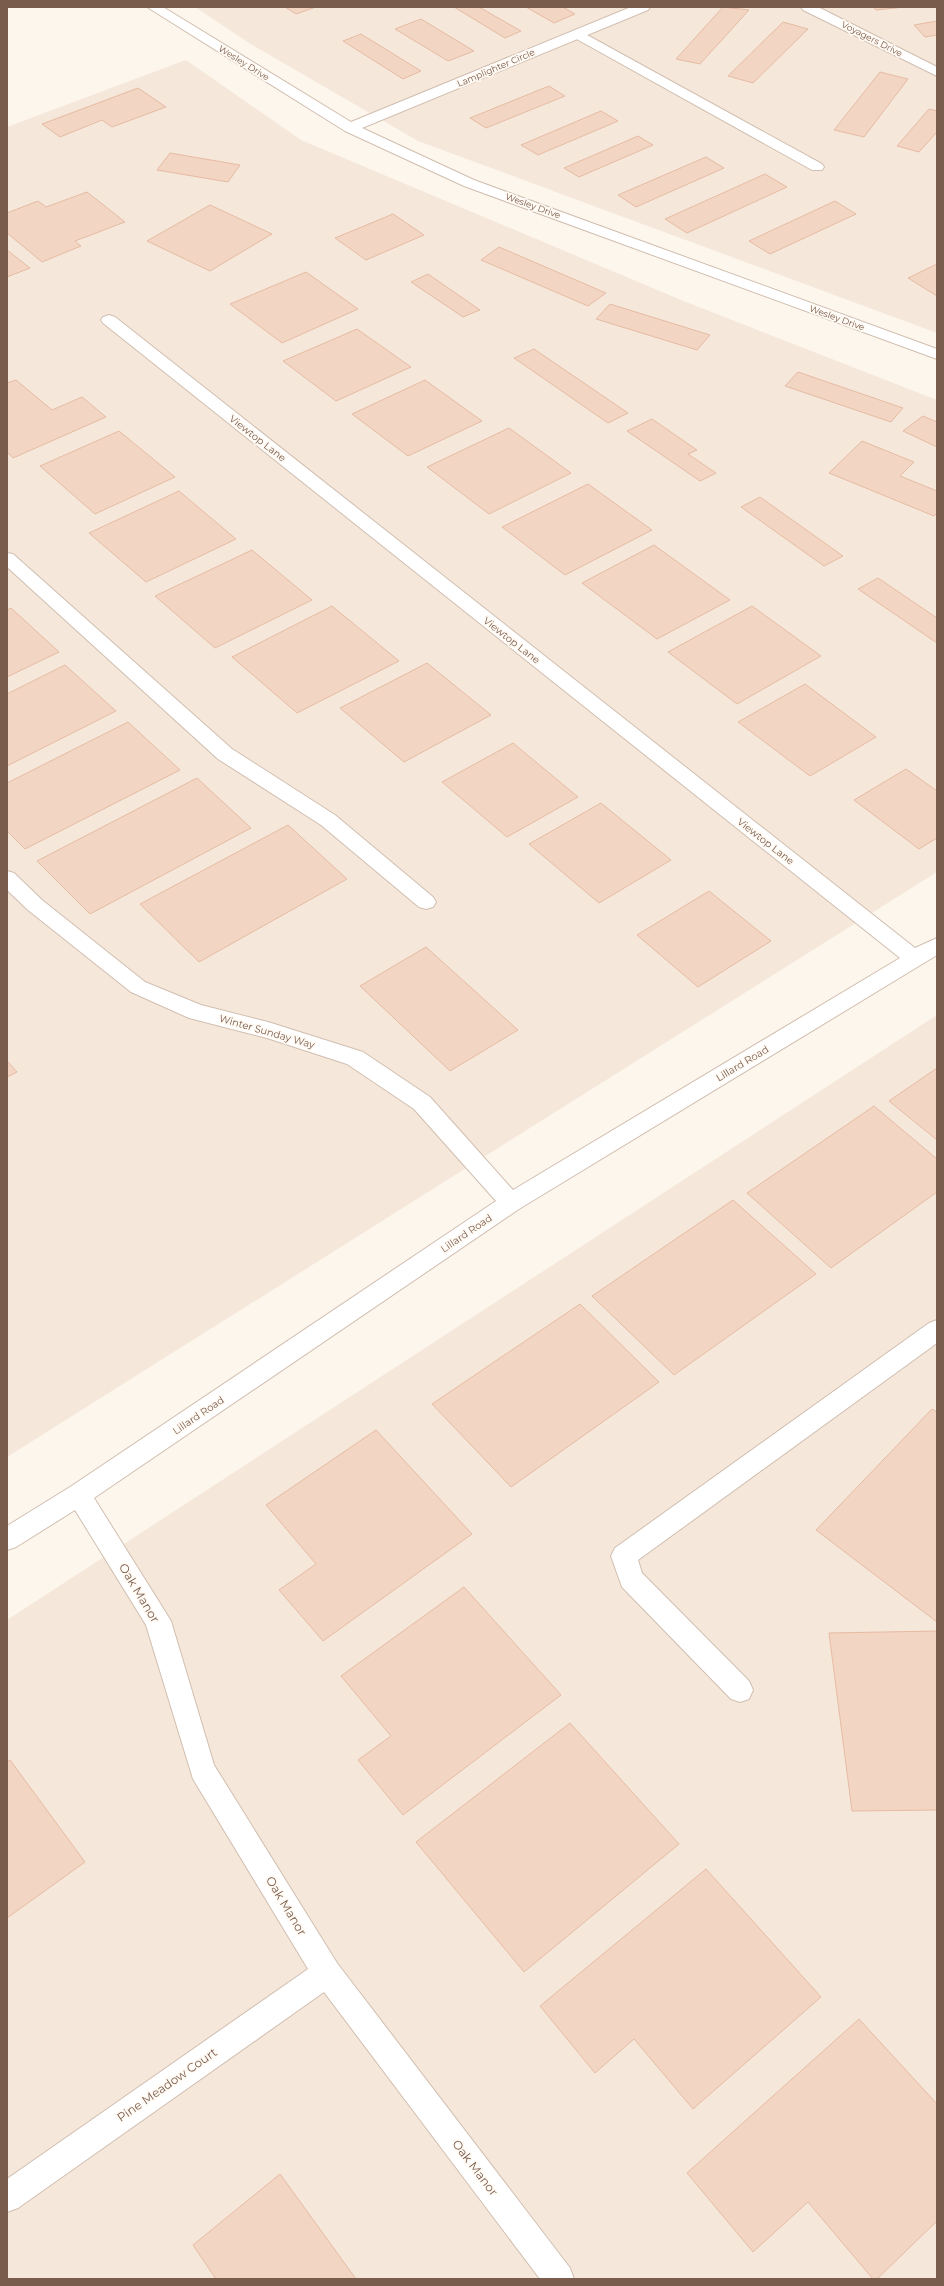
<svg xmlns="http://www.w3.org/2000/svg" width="944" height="2286" font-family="Montserrat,sans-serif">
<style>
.residential{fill:#f5e8da}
.building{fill:#f3d5c3;stroke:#e6bba3}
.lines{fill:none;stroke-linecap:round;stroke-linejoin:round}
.lane-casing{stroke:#d1beb0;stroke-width:2}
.street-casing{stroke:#d1beb0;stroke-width:2}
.lane{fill:#fff;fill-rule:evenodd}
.street{fill:#fff;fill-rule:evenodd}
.labels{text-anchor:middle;stroke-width:3.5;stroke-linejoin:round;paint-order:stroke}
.far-street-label{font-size:9px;fill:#7a5c4d;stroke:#fffaf3}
.street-label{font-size:10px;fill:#7a5c4d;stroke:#fffaf3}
.near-street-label{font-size:12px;fill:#7a5c4d;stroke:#fffaf3}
</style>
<rect width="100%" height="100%" fill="#fdf6ec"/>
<g class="residential">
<polygon points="195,7 937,7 937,333 418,141 249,43"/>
<polygon points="186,60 301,140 686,302 937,400 937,872 7,1457 7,127"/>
<polygon points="937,1015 937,2279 7,2279 7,1620"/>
</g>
<g class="building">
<polygon points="285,7 316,7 296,14"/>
<polygon points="454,7 479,7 521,31 505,38"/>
<polygon points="526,7 563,7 575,14 554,23"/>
<polygon points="723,7 749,10 700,64 676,59"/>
<polygon points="873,7 905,7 876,10"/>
<polygon points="421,19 474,51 448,61 395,29"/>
<polygon points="937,21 937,35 925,37 914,25"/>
<polygon points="783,22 808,29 753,83 728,76"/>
<polygon points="361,34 421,71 403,79 343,41"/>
<polygon points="880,72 908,79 864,137 834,130"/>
<polygon points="549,86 565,96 486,128 470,118"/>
<polygon points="138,88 166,107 112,127 102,120 60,137 42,124"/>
<polygon points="929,109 937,111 937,132 919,152 897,146"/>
<polygon points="601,111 618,121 538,155 521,145"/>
<polygon points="638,136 653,145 579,177 564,168"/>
<polygon points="170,153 240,165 228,182 157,170"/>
<polygon points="706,157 724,168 636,207 618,195"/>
<polygon points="765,174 787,187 687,233 665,219"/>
<polygon points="87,192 125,222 75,241 81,246 42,262 7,233 7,213 38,201 46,207"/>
<polygon points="835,201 856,214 770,254 749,241"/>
<polygon points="210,205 272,234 210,271 147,241"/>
<polygon points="393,214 424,235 366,260 335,238"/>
<polygon points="499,247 606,293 588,306 481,260"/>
<polygon points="7,250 30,268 7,277"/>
<polygon points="937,264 937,296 908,278"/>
<polygon points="306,272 358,309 282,343 230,304"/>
<polygon points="428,274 480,310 463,317 411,282"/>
<polygon points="610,304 710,335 697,350 596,319"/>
<polygon points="357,329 411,367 336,401 283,361"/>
<polygon points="534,349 628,413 608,423 514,358"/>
<polygon points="798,372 903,408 891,422 785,386"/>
<polygon points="16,380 52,410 82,397 106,417 13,458 7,452 7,383"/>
<polygon points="425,380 482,421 408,456 352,414"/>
<polygon points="923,416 937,422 937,447 903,431"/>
<polygon points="652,419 697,450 688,454 716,473 700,481 627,431"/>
<polygon points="509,428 571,473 489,514 427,467"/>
<polygon points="119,431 175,477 95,514 40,466"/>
<polygon points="862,441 914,462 900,476 937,491 937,513 934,516 829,473"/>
<polygon points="588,484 652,530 565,575 502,527"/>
<polygon points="179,491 236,539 146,582 89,533"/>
<polygon points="760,497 843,556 824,566 741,507"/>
<polygon points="654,545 730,600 657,639 582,583"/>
<polygon points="252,550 312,600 215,648 155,596"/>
<polygon points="878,578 937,618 937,643 858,589"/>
<polygon points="332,606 399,661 297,713 232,657"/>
<polygon points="752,606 821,656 737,704 668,652"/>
<polygon points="11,608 59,652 7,677 7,610"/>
<polygon points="427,663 491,715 404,762 340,708"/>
<polygon points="65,665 116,711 7,766 7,694"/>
<polygon points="805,684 876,737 810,776 738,722"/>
<polygon points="128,722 180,770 25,849 7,831 7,783"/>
<polygon points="513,743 578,797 507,837 442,782"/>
<polygon points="906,769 937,791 937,838 919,849 854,800"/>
<polygon points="197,778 251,828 90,914 37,861"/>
<polygon points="601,803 671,860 599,903 529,844"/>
<polygon points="288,825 347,879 199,962 140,904"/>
<polygon points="709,891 771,941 698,987 637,935"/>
<polygon points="426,947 518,1030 450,1071 360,986"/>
<polygon points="7,1061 17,1072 7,1077"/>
<polygon points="937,1068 937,1140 889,1101"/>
<polygon points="874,1106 937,1159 937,1192 831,1268 747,1193"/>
<polygon points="733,1200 816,1274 674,1375 592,1296"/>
<polygon points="580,1304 659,1382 511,1487 432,1404"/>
<polygon points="932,1409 937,1412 937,1622 816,1530"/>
<polygon points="376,1430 472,1534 323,1641 279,1590 316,1564 266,1505"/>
<polygon points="464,1587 561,1695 403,1815 358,1760 391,1736 341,1676"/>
<polygon points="937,1631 937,1810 852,1811 829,1633"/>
<polygon points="570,1723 679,1844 524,1972 416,1842"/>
<polygon points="10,1760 85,1862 7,1918 7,1762"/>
<polygon points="706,1869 821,1997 693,2109 634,2039 595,2073 540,2006"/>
<polygon points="859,2019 937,2104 937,2221 877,2279 873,2279 808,2202 753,2252 687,2173"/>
<polygon points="280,2174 356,2279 216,2279 193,2245"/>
</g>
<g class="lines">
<g class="lane-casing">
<g id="lane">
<polygon points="578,30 822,164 824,167 822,170 812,170 573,37 571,34"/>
<polygon points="7,553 13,554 232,749 335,815 433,897 436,902 433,907 426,909 419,907 321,825 218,759 7,567"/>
<polygon points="937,1320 937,1343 638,1560 642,1573 749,1681 753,1690 749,1699 740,1702 731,1699 622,1587 611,1556 615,1548 929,1323"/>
</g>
</g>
<g class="street-casing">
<g id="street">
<polygon points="147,7 163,7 351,122 631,7 650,7 648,10 362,128 474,180 937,349 937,359 464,186 345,131"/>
<polygon points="801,7 818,7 937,67 937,76 803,10"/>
<polygon points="109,315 115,317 915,948 937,938 937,955 519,1209 94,1498 171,1621 214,1765 337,1963 570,2268 574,2279 540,2279 324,1992 18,2208 7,2212 7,2179 308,1969 193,1779 146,1625 75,1510 16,1547 7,1550 7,1526 70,1487 496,1201 414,1109 347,1064 267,1038 189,1018 131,992 28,910 7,890 7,871 14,873 42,900 145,982 201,1005 268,1022 363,1052 430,1097 513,1190 900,958 103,323 101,320 103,317"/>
</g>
</g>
<use href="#lane" class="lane"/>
<use href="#street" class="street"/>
</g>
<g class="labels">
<g class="far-street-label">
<text transform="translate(872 39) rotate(27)" y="3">Voyagers Drive</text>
<text transform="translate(244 63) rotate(32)" y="3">Wesley Drive</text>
<text transform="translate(496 68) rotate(-23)" y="3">Lamplighter Circle</text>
<text transform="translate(533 206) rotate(20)" y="3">Wesley Drive</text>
<text transform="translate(837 318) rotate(20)" y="3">Wesley Drive</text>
</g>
<g class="street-label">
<text transform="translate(258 438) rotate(38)" y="4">Viewtop Lane</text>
<text transform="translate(512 640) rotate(38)" y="4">Viewtop Lane</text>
<text transform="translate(766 841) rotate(38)" y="4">Viewtop Lane</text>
<text transform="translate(267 1031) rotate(16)" y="4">Winter Sunday Way</text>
<text transform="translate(742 1063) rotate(-31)" y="4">Lillard Road</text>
<text transform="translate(466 1233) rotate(-34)" y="4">Lillard Road</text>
<text transform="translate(198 1415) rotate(-34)" y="4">Lillard Road</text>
</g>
<g class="near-street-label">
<text transform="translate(139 1593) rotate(59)" y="4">Oak Manor</text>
<text transform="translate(286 1906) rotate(59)" y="4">Oak Manor</text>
<text transform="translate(167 2085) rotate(-35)" y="4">Pine Meadow Court</text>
<text transform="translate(475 2168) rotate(53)" y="4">Oak Manor</text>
</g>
</g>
<rect width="944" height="2286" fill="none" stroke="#7a5c4d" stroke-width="16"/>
</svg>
